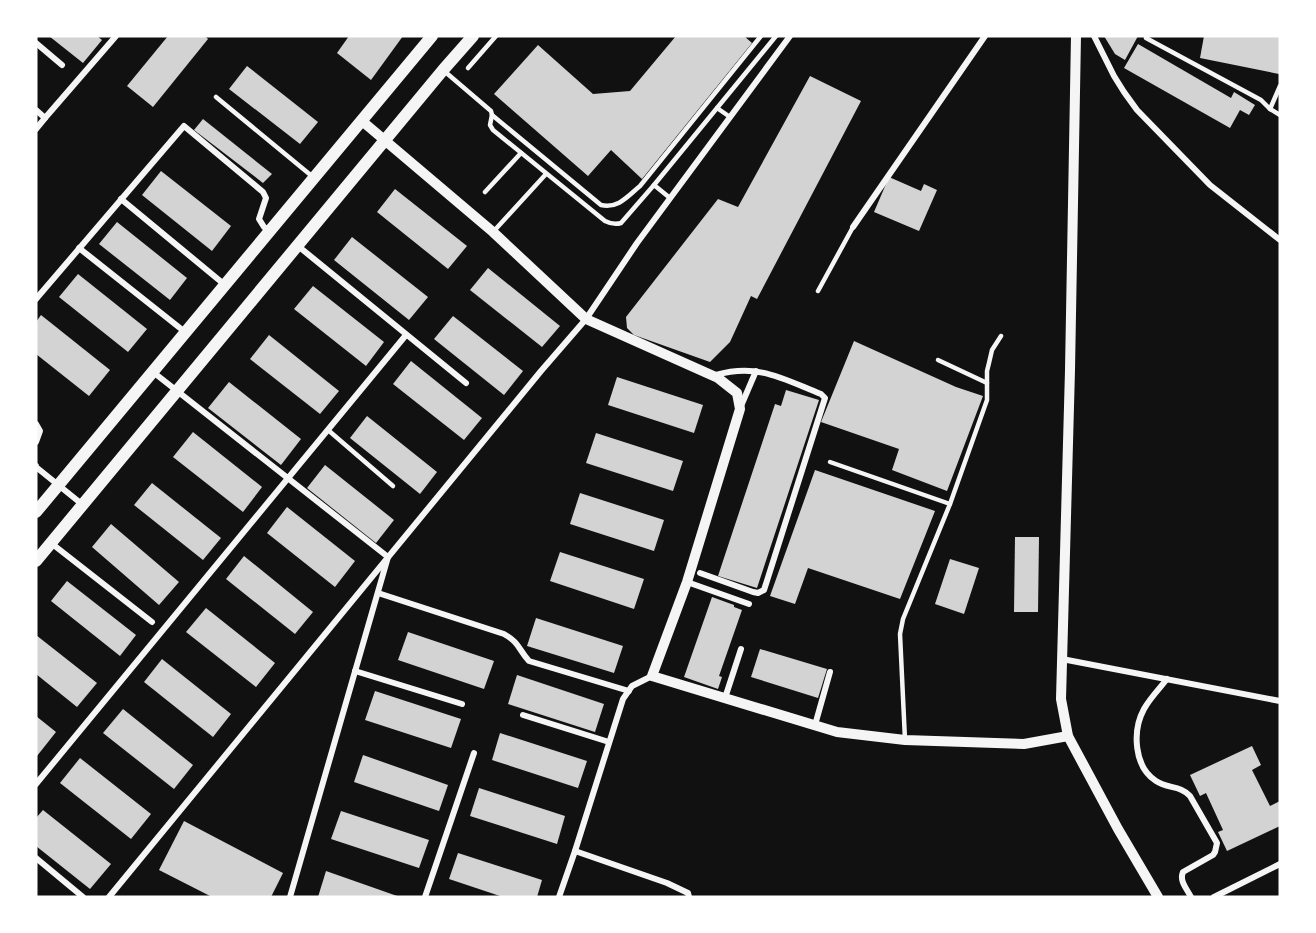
<svg xmlns="http://www.w3.org/2000/svg" width="1316" height="933" font-family="'DejaVu Sans',sans-serif">
<style>
.building{fill:#d3d3d3}
.lines{fill:none;stroke-linecap:round;stroke-linejoin:round}
.service{stroke:#f5f5f5;stroke-width:4.5}
.minor{stroke:#f5f5f5;stroke-width:6}
.tertiary{stroke:#f5f5f5;stroke-width:10}
.secondary{stroke:#f5f5f5;stroke-width:12}
</style>
<rect width="100%" height="100%" fill="#111"/>
<g class="building">
<polygon points="49,36 97,36 102,40 83,63"/>
<polygon points="168,36 205,36 208,39 153,107 127,86"/>
<polygon points="349,36 403,36 371,80 337,53"/>
<polygon points="676,36 744,36 752,43 642,179 611,150 588,176 494,94 538,45 593,94 630,91"/>
<polygon points="1104,36 1138,36 1125,60 1115,54"/>
<polygon points="1204,36 1280,36 1279,74 1200,58"/>
<polygon points="1138,44 1231,98 1234,92 1255,105 1249,115 1240,110 1230,128 1124,68"/>
<polygon points="247,66 318,122 300,144 229,89"/>
<polygon points="810,76 861,101 757,299 751,296 730,342 710,362 634,335 627,328 626,317 718,199 738,207"/>
<polygon points="203,119 272,174 263,183 194,130"/>
<polygon points="161,171 231,226 212,251 142,195"/>
<polygon points="889,177 921,191 924,184 937,190 919,231 874,212"/>
<polygon points="395,189 467,246 448,269 377,212"/>
<polygon points="117,222 187,278 170,300 99,244"/>
<polygon points="352,237 428,297 409,320 334,260"/>
<polygon points="488,268 560,326 542,347 470,290"/>
<polygon points="78,274 147,329 128,352 59,297"/>
<polygon points="313,286 384,342 366,366 294,309"/>
<polygon points="41,315 110,370 89,396 36,354 36,322"/>
<polygon points="453,316 523,371 504,395 434,339"/>
<polygon points="269,335 339,391 320,414 250,359"/>
<polygon points="854,341 956,387 983,396 947,491 892,470 899,449 821,422"/>
<polygon points="411,361 482,418 464,440 393,384"/>
<polygon points="617,377 703,405 694,433 608,405"/>
<polygon points="229,382 301,439 281,465 208,408"/>
<polygon points="786,390 819,400 757,588 718,576 775,404 781,406"/>
<polygon points="367,416 437,472 420,494 350,438"/>
<polygon points="193,432 262,487 243,512 173,457"/>
<polygon points="596,433 683,461 673,491 586,463"/>
<polygon points="325,465 394,520 376,543 307,488"/>
<polygon points="815,470 935,511 900,599 808,568 795,604 770,596"/>
<polygon points="152,483 221,538 203,560 134,505"/>
<polygon points="580,493 664,520 654,551 570,524"/>
<polygon points="287,507 355,561 335,587 267,533"/>
<polygon points="111,524 179,582 159,605 92,547"/>
<polygon points="1015,537 1039,537 1038,612 1014,612"/>
<polygon points="560,552 644,579 634,609 550,581"/>
<polygon points="244,556 313,612 295,634 226,579"/>
<polygon points="950,559 979,568 964,614 935,604"/>
<polygon points="67,581 136,635 120,656 51,601"/>
<polygon points="712,597 734,605 734,607 742,610 719,676 722,677 718,689 684,677"/>
<polygon points="206,608 275,663 256,687 186,632"/>
<polygon points="536,618 623,646 614,673 527,646"/>
<polygon points="408,632 494,661 484,689 398,660"/>
<polygon points="36,635 97,683 77,707 36,674"/>
<polygon points="760,649 827,669 818,698 751,677"/>
<polygon points="162,659 231,714 213,737 144,682"/>
<polygon points="517,675 604,704 595,732 508,704"/>
<polygon points="375,691 461,719 451,748 365,720"/>
<polygon points="123,709 193,765 174,789 103,733"/>
<polygon points="36,716 56,732 37,756 36,755"/>
<polygon points="500,733 587,761 578,788 492,760"/>
<polygon points="1252,746 1261,765 1252,770 1270,806 1280,801 1280,826 1227,851 1218,832 1223,830 1206,793 1200,796 1190,775"/>
<polygon points="363,755 448,785 439,811 354,782"/>
<polygon points="80,758 151,814 131,839 60,783"/>
<polygon points="479,788 565,816 557,844 470,816"/>
<polygon points="43,810 111,864 90,889 36,846 36,818"/>
<polygon points="341,811 429,840 419,868 331,839"/>
<polygon points="184,821 283,873 271,897 212,897 159,870"/>
<polygon points="458,853 542,880 537,897 503,897 449,879"/>
<polygon points="326,871 400,897 318,897"/>
</g>
<g class="lines">
<g class="service">
<polyline points="1146,38 1261,100 1270,109 1280,115"/>
<polyline points="468,68 496,36"/>
<path d="M443,70l48,41 1,4 -2,10 3,5 112,91c6,3 10,4 16,2l33,-38 16,13"/>
<polyline points="216,97 313,177"/>
<polyline points="717,108 730,117"/>
<polyline points="1270,109 1280,86"/>
<path d="M492,115l109,90c17,4 27,-9 39,-19l121,-150"/>
<polyline points="654,185 776,36"/>
<polyline points="485,192 521,153"/>
<polyline points="493,232 546,174"/>
<polyline points="818,291 853,227"/>
<polyline points="938,360 987,383"/>
<polyline points="328,430 393,486"/>
<polyline points="830,462 950,504"/>
<polyline points="905,740 900,634 903,619 950,504 987,400 987,371 989,363 992,350 1001,336"/>
</g>
<g class="minor">
<polyline points="1094,36 1114,76 1124,92 1137,110 1210,185 1280,240"/>
<polyline points="36,43 62,65"/>
<polyline points="36,110 45,118 36,129"/>
<polyline points="45,118 116,36"/>
<polyline points="121,199 225,285"/>
<polyline points="853,227 985,36"/>
<polyline points="298,246 466,383"/>
<polyline points="79,248 185,332"/>
<polyline points="36,299 184,126 263,192 266,198 259,219 264,227 270,231"/>
<polyline points="153,372 388,557 290,897"/>
<polyline points="741,406 756,371"/>
<polyline points="36,424 40,431 36,442"/>
<polyline points="36,466 36,467 83,505"/>
<polyline points="51,543 152,622"/>
<path d="M700,573l53,19 5,1 6,-3 61,-192 -4,-4c-38,-15 -63,-31 -105,-19"/>
<polyline points="687,582 749,604"/>
<path d="M378,593l126,41c16,9 14,15 25,27l100,30"/>
<polyline points="1062,659 1280,701"/>
<polyline points="355,671 462,704"/>
<path d="M1167,679c-7,9 -17,19 -23,30 -12,22 -10,58 12,72 12,8 24,4 34,15l27,47 -2,9 -2,3 -30,17c-4,9 4,17 8,25"/>
<polyline points="725,698 741,649"/>
<polyline points="523,715 609,742"/>
<polyline points="815,725 830,672"/>
<polyline points="36,784 406,335"/>
<polyline points="575,851 667,883 688,893 689,897"/>
<polyline points="36,858 83,897"/>
<polyline points="109,897 541,371 586,319 637,243 790,36"/>
<polyline points="425,897 474,753"/>
<polyline points="559,897 575,851 623,699 632,686 652,676"/>
<polyline points="1214,897 1280,864"/>
</g>
<g class="tertiary">
<polyline points="1076,36 1070,370 1061,699 1068,736 1118,829 1158,897"/>
<polyline points="362,121 493,232 586,319 718,378 737,393 740,409 687,582 652,676 837,732 905,740 1024,744 1068,736"/>
</g>
<g class="secondary">
<polyline points="36,512 432,36"/>
<polyline points="36,561 443,70 473,36"/>
</g>
</g>
<rect width="1316" height="933" fill="none" stroke="#ffffff" stroke-width="75"/>
</svg>
